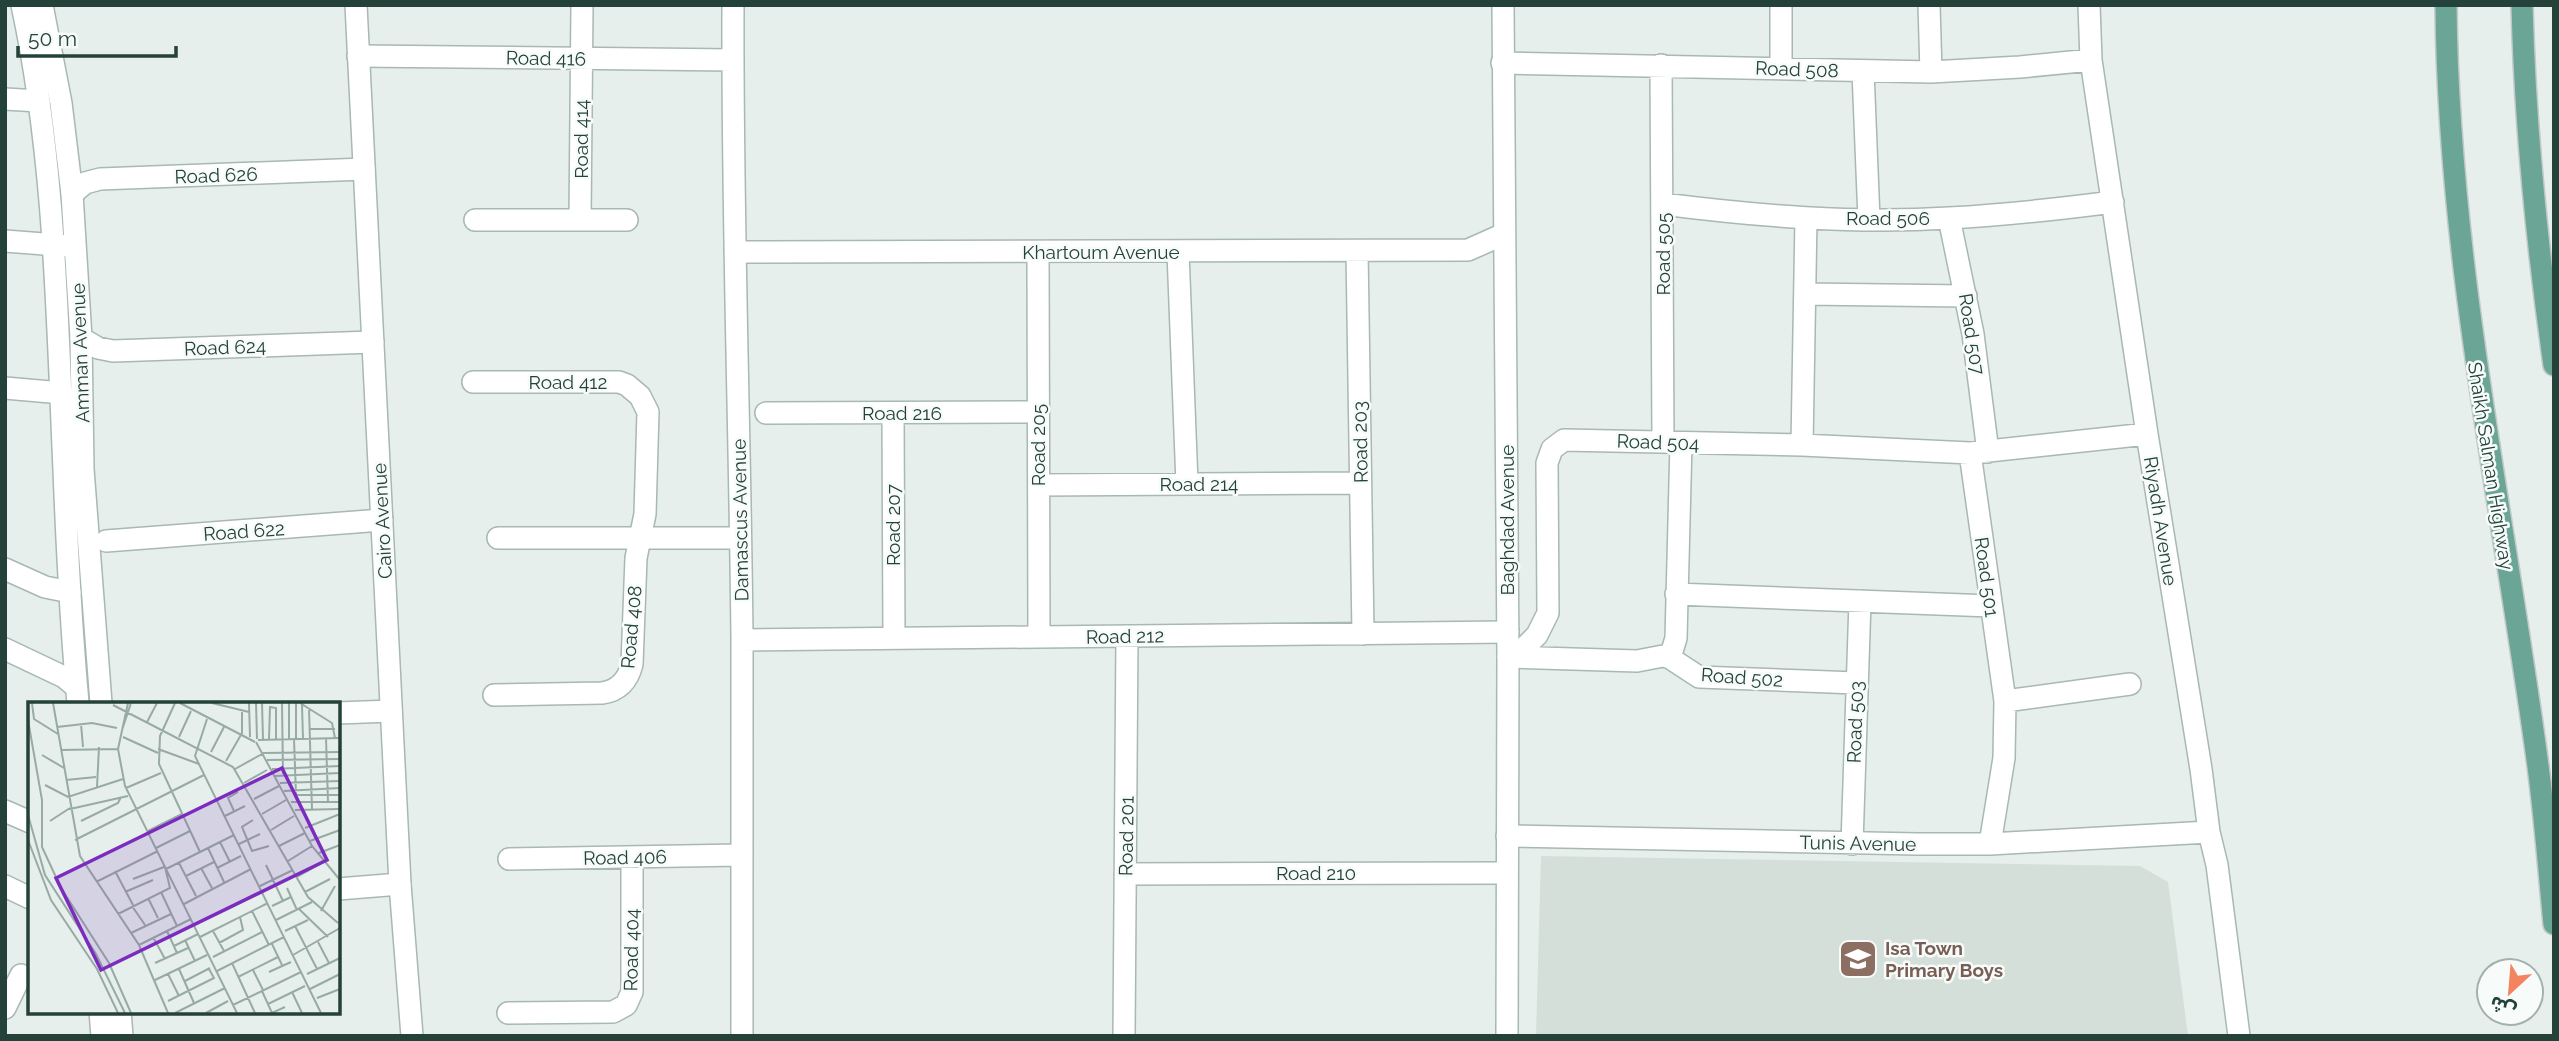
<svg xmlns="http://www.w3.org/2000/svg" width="2559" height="1041" font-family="Raleway,'Noto Sans Arabic',sans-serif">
  <rect width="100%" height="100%" fill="#e6efeb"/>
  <path fill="#d4dfda" d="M1541 856 2140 866 2168 882 2188 1036H1536Z"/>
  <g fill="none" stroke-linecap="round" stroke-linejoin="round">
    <defs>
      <path id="minor" d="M733 5C732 217 740 428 742 639 742 772 741 904 742 1036
        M1929 5 1931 72
        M2089 5 2091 60 2147 434 2201 769 2209 832 2217 865 2239 1036
        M358 56 733 60
        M1502 63 1931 72 2020 67 2091 60
        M1661 65 1663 442
        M1781 67V5
        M1863 71 1869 220
        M5 99 39 101
        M72 194 85 183 100 179 364 169
        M1663 204C1758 216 1854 224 1949 218 2004 215 2059 209 2113 202
        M1949 218 1973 334 1988 452
        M475 220H627
        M580 220 582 5
        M5 241 70 246
        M1357 251 1363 634
        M735 252 1468 250 1504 234
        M1038 252 1039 637
        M1178 252 1187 484
        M1805 294 1966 296
        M81 338 98 348 113 351 373 342
        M473 382H619L627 385 640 396 648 412 645 514 636 558 632 664C628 681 618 691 602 693L494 695
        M5 388 62 393
        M766 413 1038 412
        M893 413 894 638
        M1802 445 1806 218
        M1970 453 2005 701 2004 758 1990 844
        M1039 485 1360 483
        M498 538H740
        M106 541 382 520
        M5 569 45 587 70 592
        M1676 594 1991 606
        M742 640 1508 632
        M5 649 64 677 76 687
        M1508 657 1637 661 1663 656 1670 658 1699 677 1856 683
        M1515 657 1537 635 1548 613 1547 463 1552 449 1564 440 1802 445 1970 453 2147 434
        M1670 658 1676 638 1681 443
        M2005 701 2130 684
        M338 713 391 711
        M5 811 30 822
        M1507 836 1918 844H1990L2209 832
        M1852 844 1860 601
        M509 859 740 855
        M1125 874 1507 873
        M5 886 30 898
        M338 889 400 884
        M5 1008 21 975
        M508 1013 613 1012 626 1005 632 992V857
        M1124 1036 1127 636"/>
      <path id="tertiary" d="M22 5C55 158 57 315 64 470 67 548 71 626 78 703
        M42 5 61 103 72 194 81 338 83 469 101 703
        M356 5 400 884 412 1036
        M1503 5 1508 657 1507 1036
        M100 1011 102 1036
        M120 1011 122 1036"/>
      <path id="primary" d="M2446 5C2448 262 2504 513 2538 766 2545 819 2549 872 2554 924
        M2522 5C2525 126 2537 246 2554 365"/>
    </defs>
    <use href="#minor" stroke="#a8b8b2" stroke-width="24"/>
    <use href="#tertiary" stroke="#a8b8b2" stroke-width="24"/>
    <use href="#primary" stroke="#c2cac8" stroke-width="24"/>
    <use href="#minor" stroke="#fff" stroke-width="21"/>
    <use href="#tertiary" stroke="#fff" stroke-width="21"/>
    <use href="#primary" stroke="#6aa596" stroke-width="21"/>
  </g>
  <defs>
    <symbol id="school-square" viewBox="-11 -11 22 22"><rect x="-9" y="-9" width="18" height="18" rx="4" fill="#8d6e63" stroke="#f7fbf9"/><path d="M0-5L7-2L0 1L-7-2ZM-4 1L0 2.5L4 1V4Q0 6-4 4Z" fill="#fff"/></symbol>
  </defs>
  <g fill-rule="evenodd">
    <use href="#school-square" x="1836" y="937" width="44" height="44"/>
  </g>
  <g text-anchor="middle" stroke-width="5" stroke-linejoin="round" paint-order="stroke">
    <g font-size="19" fill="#24423a" stroke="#f7fbf9">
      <text transform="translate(546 58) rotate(1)" y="7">Road 416</text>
      <text transform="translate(1797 69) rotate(2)" y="7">Road 508</text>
      <text transform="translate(581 139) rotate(-90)" y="7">Road 414</text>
      <text transform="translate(216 175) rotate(-2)" y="7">Road 626</text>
      <text x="1888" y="225">Road 506</text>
      <text x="1101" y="259">Khartoum Avenue</text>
      <text transform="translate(1663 254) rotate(-90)" y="7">Road 505</text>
      <text transform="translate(1972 334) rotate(81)" y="7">Road 507</text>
      <text transform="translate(225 347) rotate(-2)" y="7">Road 624</text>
      <text transform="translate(80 353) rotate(-92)" y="7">Amman Avenue</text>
      <text x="568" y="389">Road 412</text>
      <text x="902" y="420">Road 216</text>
      <text transform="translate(1360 442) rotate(-91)" y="7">Road 203</text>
      <text transform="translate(1658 442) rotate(2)" y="7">Road 504</text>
      <text transform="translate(1038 445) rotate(-90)" y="7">Road 205</text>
      <text transform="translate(2491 466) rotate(81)" y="7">Shaikh Salman Highway</text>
      <text x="1199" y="491">Road 214</text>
      <text transform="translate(740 520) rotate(-91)" y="7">Damascus Avenue</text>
      <text transform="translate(1507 520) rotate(-90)" y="7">Baghdad Avenue</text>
      <text transform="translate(382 521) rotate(-93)" y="7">Cairo Avenue</text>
      <text transform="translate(2161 521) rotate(81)" y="7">Riyadh Avenue</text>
      <text transform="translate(893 525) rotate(-90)" y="7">Road 207</text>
      <text transform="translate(244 531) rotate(-4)" y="7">Road 622</text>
      <text transform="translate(1987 577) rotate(82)" y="7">Road 501</text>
      <text transform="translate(631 627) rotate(-85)" y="7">Road 408</text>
      <text transform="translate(1125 636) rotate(-1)" y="7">Road 212</text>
      <text transform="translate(1742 677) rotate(4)" y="7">Road 502</text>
      <text transform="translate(1855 722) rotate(-88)" y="7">Road 503</text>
      <text transform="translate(1126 836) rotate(-89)" y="7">Road 201</text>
      <text transform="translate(1858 843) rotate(1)" y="7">Tunis Avenue</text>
      <text transform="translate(625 857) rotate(-1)" y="7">Road 406</text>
      <text x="1316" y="880">Road 210</text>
      <text transform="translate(631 950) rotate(-89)" y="7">Road 404</text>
    </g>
    <g font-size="19" font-weight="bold" fill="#785e54" stroke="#f7fbf9" text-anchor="start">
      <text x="1885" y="955">Isa Town<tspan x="1885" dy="22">Primary Boys</tspan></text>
    </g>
  </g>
  <g transform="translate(28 702)">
    <rect width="312" height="312" fill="#e6efeb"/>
    <path fill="none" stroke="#98aaa4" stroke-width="2" d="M4 1 6 17 30 32M25 1 52 154 111 243 140 311M100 1 90 47 97 84 209 311M147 1 132 34 131 62 172 150M152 1 227 40M184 1 221 10M221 1 222 35M228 1 229 37M234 1 235 37M254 1 255 72M261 1V37M268 1V37M272 1 304 21 307 36M85 3 205 65 280 195 310 221M274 3 275 37M281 6 284 108M179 17 167 54 293 311M0 18 14 98V145L33 186 81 261 103 311M119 20 129 1M53 22 55 45M29 25 64 21 89 26M282 27H307M94 28 103 1M95 35 130 51M151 35 163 9M298 36 300 100M241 37 242 5 248 6V37M266 37 268 93H312M230 38 312 36M228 40 284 144 312 178M130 47 171 62M33 48 90 47M183 50 196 25M235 51 312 50M14 53 36 66M239 58 312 57M198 59 214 31V10M207 67 234 52M244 67 312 64M247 74 312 71M38 78 68 75M216 81 239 68M252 81 312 79M17 83 40 95 95 77M69 85 71 45M98 86 133 71M256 89 312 86M226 97 251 84M263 100H312M42 107 100 94M267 108 312 107M206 109 200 96 210 90M234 112 258 98M0 113 17 173 68 252 97 311M197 114 217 104M225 118 214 125 224 149 241 144M22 119 42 106M53 119 90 101 93 95M277 126 312 112M243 128 266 114M120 129 154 112M0 138 23 198 69 267 90 311M47 138 176 73M282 139 312 128M192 140 202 160M211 142 232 132M251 144 277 131M128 146 162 129M180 146 196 180M291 151 312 143M260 159 284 144M151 161 168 194M238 163 255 199M173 166 184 186M189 166 213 154M138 167 206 133M87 169 105 203M158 174 186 160M269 175 292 162M105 177 136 165M68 180 130 149M232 184 265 168M259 186 269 208M97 190 125 178M133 190 149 224M277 190 302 177M120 196 130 216M156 202 223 167M104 204 117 223M244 204 263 195M271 207 300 235M224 209 241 243M293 209 307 184M90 212 142 186 137 165M248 218 284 200M267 224 289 267M139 229 149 251M185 229 196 249M257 229 280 218M103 231 143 212M125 235 137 257M172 235 240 201M157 238 167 259M290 240 301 261M191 241 215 228 212 215M244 242 254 263M111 243 163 217M146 244 170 232M265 253 312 226M185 255 234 230M127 261 160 246M204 261 227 311M151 267 166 301M225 268 235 288M189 269 256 235M241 270 263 260M140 272 151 294M279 272 312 256M210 275 250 255M127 278 179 253M157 279 182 266M282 287 312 272M234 289 244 311 257 305M264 290 274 311M289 296 312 287M140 299 186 276 181 267M240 302 277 284M205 303 273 270M147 311 197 286M178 311 200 299"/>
    <path fill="#7b2cbf" fill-opacity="0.15" stroke="#7b2cbf" stroke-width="3.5" d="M254 66 299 158 73 268 28 176Z"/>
    <rect width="312" height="312" fill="none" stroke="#24423a" stroke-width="3.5"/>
  </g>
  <rect width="2559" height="1041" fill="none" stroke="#24423a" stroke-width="14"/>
  <g transform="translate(2510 992) rotate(206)"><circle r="33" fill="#f7fbf9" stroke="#a3b1ad" stroke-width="2"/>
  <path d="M0-5L12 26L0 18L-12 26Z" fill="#f4845f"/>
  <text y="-10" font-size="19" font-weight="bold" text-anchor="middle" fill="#24423a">ش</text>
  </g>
  <path d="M18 46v10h158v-10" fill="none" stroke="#24423a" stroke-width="3.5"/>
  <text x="28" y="46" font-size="21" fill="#24423a" stroke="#f7fbf9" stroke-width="5" paint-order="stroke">50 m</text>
</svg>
